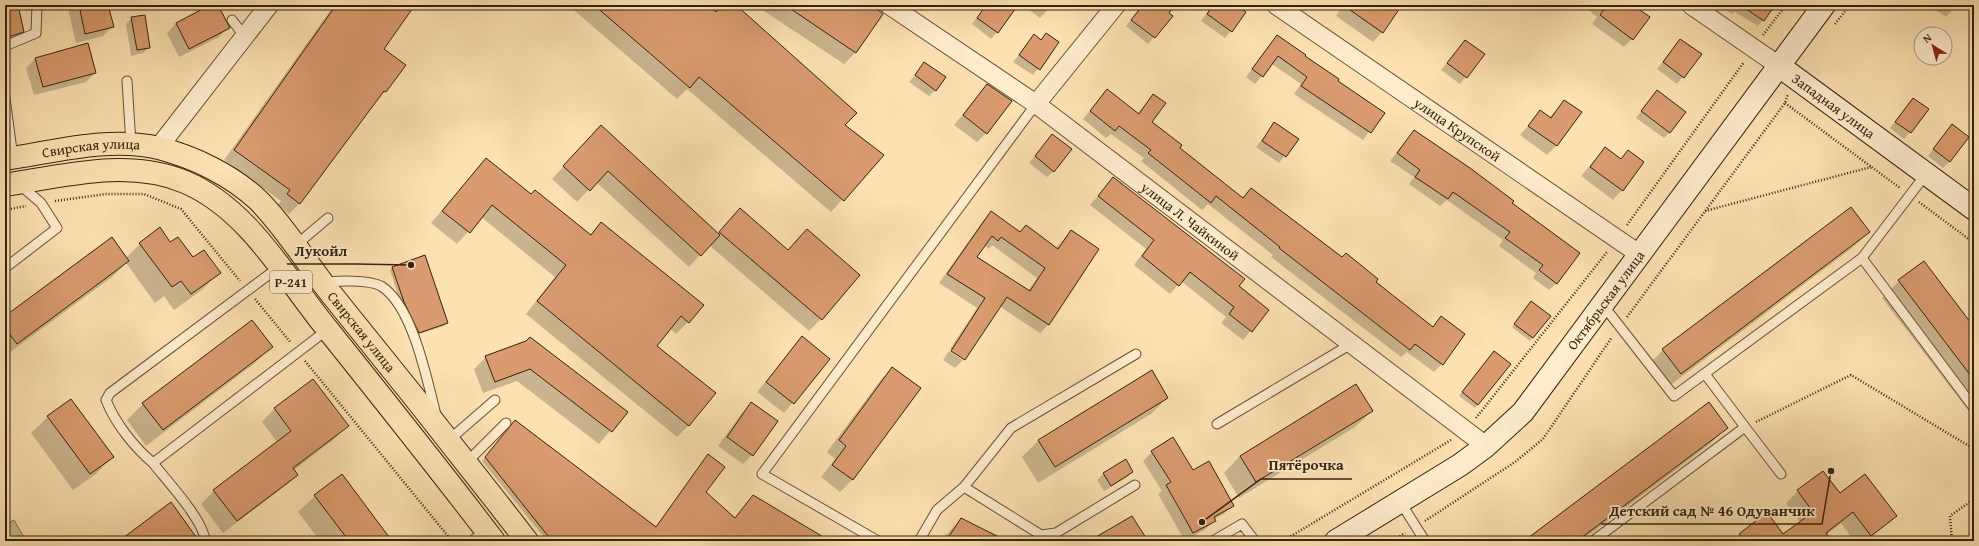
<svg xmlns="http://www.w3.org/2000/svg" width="1979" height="546" font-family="'Gentium Book Plus',serif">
  <rect width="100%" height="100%" fill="#fde1b1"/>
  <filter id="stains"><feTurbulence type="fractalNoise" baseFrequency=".005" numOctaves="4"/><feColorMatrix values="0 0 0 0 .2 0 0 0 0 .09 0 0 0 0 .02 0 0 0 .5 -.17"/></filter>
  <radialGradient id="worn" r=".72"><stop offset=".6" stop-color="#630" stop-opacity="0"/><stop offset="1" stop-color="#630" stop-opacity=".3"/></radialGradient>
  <path fill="#c5c187" stroke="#7c7249" d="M14 520 26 541H5V525Z"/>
  <path fill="#0003" fill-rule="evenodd" d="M5 5H17L23 31 11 43 5 46Z
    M67 5H107L112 27 103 36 76 43Z
    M212 5H217L228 28 219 37 179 57 167 33 176 23Z
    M229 5H243L237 11Z
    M334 5H413L382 49 385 91 375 102 300 203 289 214 278 205 281 201 224 160Z
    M568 5H706L715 12 722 5H734L844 125 882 155 831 212 687 89 677 99Z
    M755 5H869L856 52 844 64Z
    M986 5H1010L997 32 991 39 972 24Z
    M1025 5H1052L1040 18 1024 6Z
    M1142 5H1174L1168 13 1171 16 1148 44 1126 26Z
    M1213 5H1234L1245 13 1225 38 1201 21Z
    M1343 5H1398L1382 32 1373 42 1336 16Z
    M1582 5H1631L1632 39 1624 47 1592 24 1597 17Z
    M1726 5H1774L1758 26 1735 12 1732 14 1724 9Z
    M1929 5H1956L1946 17Z
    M132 18 149 47 143 53 131 56 126 24Z
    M1046 34 1058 43 1033 75 1013 62 1034 36 1040 40Z
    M1277 36 1337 81 1383 113 1363 140 1294 94 1301 84 1272 64 1255 84 1246 77Z
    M1680 40 1700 55 1677 84 1657 69Z
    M1465 41 1483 54 1460 84 1441 70Z
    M36 58 95 73 86 82 34 95 26 68Z
    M924 64 935 90 929 96 909 82Z
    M987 85 986 133 977 142 954 125Z
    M1107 90 1137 114 1153 95 1151 122 1178 149 1242 198 1251 189 1432 327 1441 318 1464 335 1442 364 1434 372 1407 352 1401 357 1271 257 1273 255 1208 204 1202 210 1141 161 1144 158 1111 134 1106 138 1083 119Z
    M1657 91 1670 132 1664 138 1636 118Z
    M1913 99 1927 110 1904 139 1890 128Z
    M1564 101 1580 112 1556 146 1547 155 1520 135 1540 112 1549 118Z
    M1275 123 1297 139 1279 163 1256 147Z
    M1952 125 1949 162 1943 168 1928 156Z
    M1414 131 1511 203 1557 283 1549 290 1533 278 1536 273 1499 246 1503 240 1447 200 1440 206 1409 184 1414 177 1390 161Z
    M1052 136 1054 171 1047 177 1029 163Z
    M589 138 718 233 740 210 821 319 809 331 709 245 689 267 596 182 577 202 552 179Z
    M1605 148 1620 160 1628 152 1643 162 1622 190 1613 200 1581 176Z
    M486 159 531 195 590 235 601 223 688 322 676 334 670 328 656 346 689 425 677 437 526 314 555 277 481 217 457 244 431 223Z
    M1113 179 1268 310 1243 340 1221 323 1226 317 1181 281 1170 294 1134 265 1146 249 1090 205Z
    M991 212 1019 233 1026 226 1056 248 1071 231 1049 324 1040 333 999 306 963 360V358L950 349 977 308 939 283 983 221ZM984 245 989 249 992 245 1037 278 1028 291 976 257Z
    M1869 232 1852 248 1664 390 1647 366 1663 350Z
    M170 243 193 259 219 272 203 289 174 310 164 296 155 303 126 263 112 277 5 356V317L126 258 140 244Z
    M1923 262 1974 328V418L1882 298 1899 281Z
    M392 267 446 323 444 326 416 335 401 305 390 270Z
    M1529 305 1549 316 1530 341 1512 327Z
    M802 338 829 359 784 413 757 392Z
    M525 343 626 412 599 444 517 381 483 393 474 369 486 357Z
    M271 347 255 363 146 446 127 420 143 404Z
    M949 351 963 360 955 368 943 360Z
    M1491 355 1509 364 1475 408 1459 396Z
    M892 368 919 388 852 480 840 492 821 477 835 459 827 452 880 381Z
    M312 380 347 426 334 439 294 470 297 475 284 487 223 533 201 504 214 491 278 443 262 422 274 409Z
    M1167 398 1151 414 1038 483 1022 457 1039 440Z
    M751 404 752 455 743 464 718 446 742 413Z
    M1372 411 1355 427 1239 498 1224 473 1240 456Z
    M48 417 112 457 96 474 73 490 31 433Z
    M512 424 655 528 705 492 735 519 824 541H547L482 461Z
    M1726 428 1710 444 1581 541H1526Z
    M1173 439 1193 471 1232 505 1224 514 1214 519 1206 529 1185 541 1158 494 1162 491 1143 461 1152 452Z
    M1132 472 1126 478 1104 491 1097 480 1104 473Z
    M1823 472 1839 494 1895 516 1866 541H1854L1841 523 1826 535 1831 541H1733L1740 534 1783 535 1800 522 1786 503 1798 491Z
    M315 496 391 541H320L298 512Z
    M961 519 1005 541H940Z"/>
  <path fill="#d99b6f" stroke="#34230b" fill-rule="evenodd" d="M5 5H18L24 32 5 38Z
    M79 5H108L114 27 85 34Z
    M210 5H218L230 28 189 49 176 23Z
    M336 5H415L384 49 406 65 386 92 384 91 300 204 287 194 290 190 234 150Z
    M594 5H708L716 12 721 5H736L857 113 845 125 884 155 844 201 699 77 690 88Z
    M785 5H872L883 14 856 53Z
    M986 5H1018L998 33 977 18Z
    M1143 5H1175L1169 13 1173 16 1155 38 1131 20Z
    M1213 5H1236L1246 12 1232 32 1207 14Z
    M1343 5H1402L1383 33Z
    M1607 5H1633L1650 17 1633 40 1600 15Z
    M1740 5H1775L1764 21Z
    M145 15 150 48 137 50 131 17Z
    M1046 33 1059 42 1040 70 1019 55 1034 34 1041 40Z
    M1277 35 1306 55 1305 56 1339 79 1338 81 1385 113 1371 133 1301 86 1307 77 1278 56 1263 77 1252 69Z
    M1680 39 1702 54 1684 78 1663 62Z
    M1465 40 1485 54 1467 78 1447 63Z
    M88 43 96 73 43 87 35 58Z
    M924 62 946 77 936 91 915 75Z
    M987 84 1012 101 987 134 963 115Z
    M1107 89 1139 114 1153 94 1166 103 1152 122 1182 145 1180 148 1243 198 1251 188 1342 257 1346 253 1378 279 1376 282 1433 327 1441 316 1465 334 1443 365 1415 344 1410 350 1279 248 1280 247 1216 196 1211 203 1148 153 1151 150 1119 126 1115 131 1090 111Z
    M1657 90 1686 112 1670 133 1641 111Z
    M1913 98 1929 109 1911 133 1895 122Z
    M1564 100 1582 112 1557 146 1528 126 1540 110 1551 118Z
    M1274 122 1299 139 1286 157 1262 141Z
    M1952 124 1969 137 1950 162 1933 149Z
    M601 125 720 235 701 256 608 171 590 191 563 166Z
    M1414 130 1470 168 1514 201 1512 203 1580 253 1557 284 1539 270 1543 265 1505 238 1510 232 1453 192 1448 199 1415 177 1420 170 1397 153Z
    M1052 134 1072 149 1054 172 1035 156Z
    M1605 147 1621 159 1628 150 1644 162 1623 191 1590 167Z
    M486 158 531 194 535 190 591 235 601 222 704 305 689 323 681 316 657 346 716 393 689 426 537 301 566 265 492 205 470 233 442 211Z
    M1113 177 1245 279 1239 286 1269 310 1252 332 1229 314 1234 307 1190 272 1179 286 1142 256 1154 240 1098 196Z
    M1851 207 1870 232 1681 374 1662 349Z
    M740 208 788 250 807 229 860 275 822 320 719 232Z
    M991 211 1020 232 1026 225 1058 249 1071 230 1099 249 1049 325 1007 297 965 360 951 351 985 298 947 274ZM992 236 998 241 1001 237 1045 268 1030 291 977 257Z
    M160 227 170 242 178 237 193 257 204 250 221 273 191 294 181 281 172 287 139 243Z
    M112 237 129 261 17 344 5 328V316Z
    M425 255 448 323 419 333 404 302 392 267Z
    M1924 261 1974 327V380L1898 280Z
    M1531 301 1551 316 1533 338 1514 324Z
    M252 320 273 347 163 430 142 403Z
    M802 336 830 359 794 404 766 382Z
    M530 337 628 412 612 432 530 369 495 382 485 356 526 341Z
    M1494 351 1511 364 1478 405 1462 392Z
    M892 367 921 388 853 480 832 465 846 446 839 440Z
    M1152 370 1168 398 1055 467 1038 440Z
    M313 379 349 426 293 468 298 475 237 521 213 490 291 431 274 408Z
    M1356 384 1373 411 1256 482 1240 456Z
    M71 399 114 457 90 474 47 416Z
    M751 402 778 421 753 456 727 437Z
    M1709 402 1728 428 1577 541H1524Z
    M515 420 656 527 708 454 725 467 706 492 735 518 753 495 830 541H552L485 457Z
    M1173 437 1193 470 1209 461 1234 506 1214 517 1216 521 1193 533 1166 485 1171 482 1151 451Z
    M1126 459 1133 472 1111 486 1103 473Z
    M1823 471 1840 493 1865 474 1897 516 1871 536 1853 512 1826 533 1832 541H1745L1739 534 1767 512 1783 534 1813 512 1797 490Z
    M342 474 392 541H349L314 495Z
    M171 502 199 541H119Z
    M1132 516 1148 541H1089Z
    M961 518 1007 541H946Z"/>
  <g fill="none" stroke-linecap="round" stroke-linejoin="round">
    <defs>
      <path id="service" d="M232 20 245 37
        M5 46 36 33 37 5
        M127 81 131 144
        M5 98 13 158
        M1926 174 1862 258 1974 408
        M296 245 328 218
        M279 267 110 393 106 400C115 423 134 447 153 463L327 330
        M5 268 57 228 41 203 19 184
        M324 283C336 280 370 280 381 286 413 306 427 380 436 415
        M1603 305 1674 396 1862 258
        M1217 424 1351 344
        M1745 427 1781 474
        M449 440 495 400
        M153 463C166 480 204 520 205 541
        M466 463 506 423
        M964 487 1041 535 1056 533 1135 485
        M1401 503 1425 541
        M472 541 486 531
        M878 541 762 474 1036 104
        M919 541 937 510 964 487 1011 428 1136 354
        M1213 541 1242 524 1255 541
        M1593 541 1745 427 1705 374"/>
      <g id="minor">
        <path id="s1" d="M889 5 1036 104 1486 446"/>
        <path id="s2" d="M1276 5 1639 254"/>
        <path d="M1691 5 1778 65"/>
        <path d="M1036 104 1116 5"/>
        <path d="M158 148 269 5"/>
      </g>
      <g id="secondary">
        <path id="s3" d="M1778 65 1974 209"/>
        <path id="s4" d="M1336 541 1460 465 1486 446 1523 412 1824 5"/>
      </g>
      <g id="trunk">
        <path id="s5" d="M5 159C54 152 109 136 159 148 194 157 231 175 258 200 286 228 307 264 332 295 398 376 463 458 527 541"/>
        <path d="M5 185C63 176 128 158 185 182 249 209 286 279 328 330 384 400 440 470 494 541"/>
      </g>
    </defs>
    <use href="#service" stroke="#665234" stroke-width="11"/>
    <use href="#minor" stroke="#665234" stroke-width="20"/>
    <use href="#secondary" stroke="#34230b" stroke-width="24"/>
    <use href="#trunk" stroke="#34230b" stroke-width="24"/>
    <path stroke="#34230b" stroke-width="2.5" stroke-dasharray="1 2" stroke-linecap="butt" d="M1835 24 1850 5
      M1763 35 1786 5
      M1785 103 1900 188
      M55 201 106 194H144L181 209 240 281
      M1919 202 1974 243
      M5 210 26 206
      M1705 211 1871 167
      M1627 225 1744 62
      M255 299 291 343
      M1627 317 1785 103 1788 94
      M305 361 452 541
      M1476 418 1607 252
      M1756 422 1851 375 1974 449
      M1425 521 1515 462 1543 439 1612 337
      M1283 541 1451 440
      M1392 541 1405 533
      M1952 541 1950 516 1974 499"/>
    <use href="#service" stroke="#feeccc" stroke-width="9"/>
    <use href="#minor" stroke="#feeccc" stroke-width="18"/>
    <use href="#secondary" stroke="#feeccc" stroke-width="22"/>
    <use href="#trunk" stroke="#fde1b1" stroke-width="22"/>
  </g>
  <g text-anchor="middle" stroke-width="3.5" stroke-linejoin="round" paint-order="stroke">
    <rect fill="#feeccc" stroke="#715f45" stroke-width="1" x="270" y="271" width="42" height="22" rx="3"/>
    <g font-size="13" font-weight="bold" fill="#34230b">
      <text x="291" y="287">Р-241</text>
    </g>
    <g font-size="14" fill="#34230b" stroke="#feeccc">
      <text dy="5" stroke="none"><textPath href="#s3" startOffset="69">Западная улица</textPath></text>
      <text dy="5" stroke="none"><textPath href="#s2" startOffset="220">улица Крупской</textPath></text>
      <text dy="5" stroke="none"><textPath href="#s5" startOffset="87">Свирская улица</textPath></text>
      <text dy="5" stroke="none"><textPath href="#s1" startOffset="371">улица Л. Чайкиной</textPath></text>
      <text dy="5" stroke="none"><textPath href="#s4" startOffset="367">Октябрьская улица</textPath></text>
      <text dy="5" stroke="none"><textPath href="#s5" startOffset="436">Свирская улица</textPath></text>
    </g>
  </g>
  <path fill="none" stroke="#34230b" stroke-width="1.5" d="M411 265L356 264H287M1202 522L1261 479H1352M1831 471L1822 524H1601"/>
  <g fill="#34230b" stroke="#feeccc" stroke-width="1.5">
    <circle cx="411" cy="265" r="4"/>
    <circle cx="1202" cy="522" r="4"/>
    <circle cx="1831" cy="471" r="4"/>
  </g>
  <g font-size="15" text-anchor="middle" font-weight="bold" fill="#34230b" stroke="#feeccc" stroke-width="3.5" stroke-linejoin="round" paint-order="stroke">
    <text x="321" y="256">Лукойл</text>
    <text x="1306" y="470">Пятёрочка</text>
    <text x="1712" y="516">Детский сад № 46 Одуванчик</text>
  </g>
  <rect width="1979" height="546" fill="none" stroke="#fde1b1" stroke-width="20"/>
  <rect x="6" y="6" width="1967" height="534" fill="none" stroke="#34230b" stroke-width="2"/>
  <rect x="10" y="10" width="1959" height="526" fill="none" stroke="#34230b"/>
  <g transform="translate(1933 46) rotate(323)"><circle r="19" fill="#feeccc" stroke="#ad9c7f"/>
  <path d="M0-3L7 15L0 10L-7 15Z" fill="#8f2418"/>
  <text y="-6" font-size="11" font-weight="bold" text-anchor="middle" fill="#34230b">N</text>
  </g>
  <rect width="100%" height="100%" filter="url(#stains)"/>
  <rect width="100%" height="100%" fill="url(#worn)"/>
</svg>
